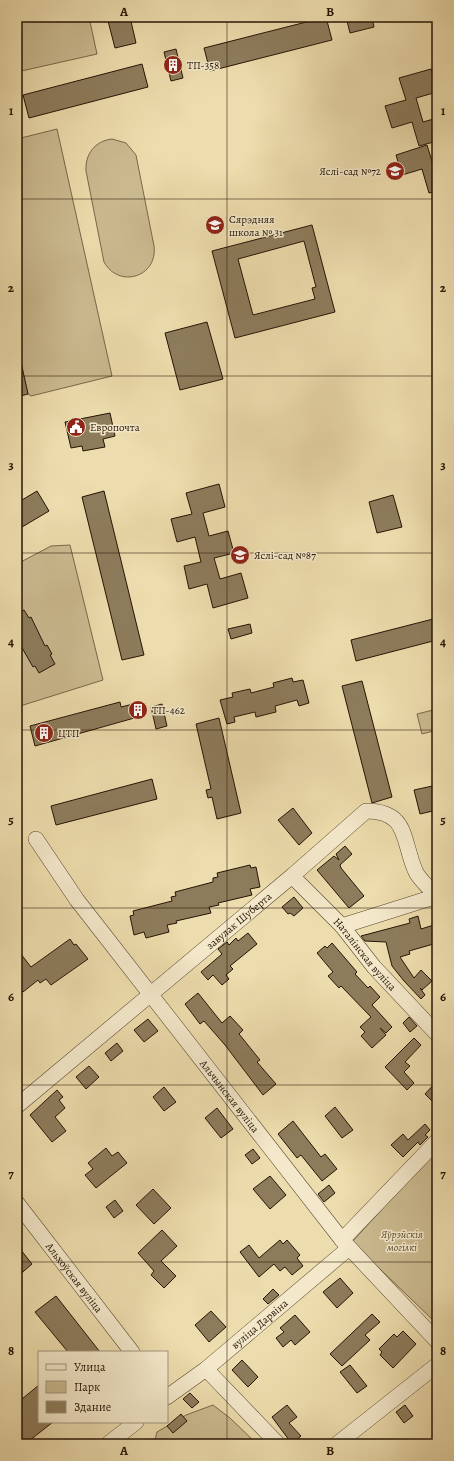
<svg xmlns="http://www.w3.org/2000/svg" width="454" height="1461" font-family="Alegreya,serif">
  <rect width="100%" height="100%" fill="#eddcad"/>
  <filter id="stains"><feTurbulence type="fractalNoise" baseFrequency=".005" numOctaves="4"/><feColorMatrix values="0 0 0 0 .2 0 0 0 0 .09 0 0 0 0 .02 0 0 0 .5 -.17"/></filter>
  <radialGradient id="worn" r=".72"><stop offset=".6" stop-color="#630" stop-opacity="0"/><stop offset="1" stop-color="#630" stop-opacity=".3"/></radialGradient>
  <path fill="#cbba90" stroke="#78674a" d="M17 17H89L97 54 17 72Z
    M57 129 112 376 31 396 28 394 17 347V139Z
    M112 139 126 143 136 155 154 246C158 277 119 289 104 262L86 171C85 154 95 141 112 139Z
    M70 545 103 680 17 707V564L51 546Z
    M437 709V730L422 734 417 714Z
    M437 1149V1324L352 1242Z
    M213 1405 230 1418 257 1444H154L157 1432 186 1415Z"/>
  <path fill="#8d7c5c" stroke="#241404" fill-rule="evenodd" d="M107 17H130L136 43 115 48Z
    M326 17 332 40 210 71 204 48Z
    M346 17H372L374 27 350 33Z
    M176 49 183 78 171 81 164 52Z
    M142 64 148 87 29 118 23 95Z
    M431 69 437 92 416 98 423 122 437 118V141L419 146 412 122 392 128 385 106 406 100 399 78Z
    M427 145 434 168 437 167V191L429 193 422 169 402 175 396 155Z
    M312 225 335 312 235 338 212 251ZM304 241 316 287 312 288 315 299 253 315 238 259Z
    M207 322 223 379 180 390 165 333Z
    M17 362H21L28 394 17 397Z
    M110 413 115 436 103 439 105 447 83 451 82 446 71 448 65 422Z
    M219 484 225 507 203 513 209 536 228 531 234 553 214 558 220 579 241 573 248 598 213 608 207 584 189 589 184 566 201 562 195 537 177 542 171 519 192 514 186 493Z
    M37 491 49 511 17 530V503Z
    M104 491 144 655 122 660 82 497Z
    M393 495 402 527 377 533 369 502Z
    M24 610 29 618 31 617 45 646 47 645 52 654 50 655 55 664 39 673 35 666 33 667 17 639V614Z
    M437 618V640L356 661 351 640Z
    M250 624 252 633 231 639 228 629Z
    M292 678 293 682 303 680 309 703 299 706 297 700 275 706 276 712 256 717 255 712 234 717 235 722 227 724 220 700 233 697 232 693 250 689 251 693 274 687 273 683Z
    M362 681 392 797 372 803 342 686Z
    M120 702 121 707 141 702 145 715 35 746 30 726Z
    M162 704 167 726 156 729 151 707Z
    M219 718 241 813 217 819 212 797 208 798 206 790 211 789 196 724Z
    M152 779 157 799 56 825 51 806Z
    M437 785V810L420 814 414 790Z
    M293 808 312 833 299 845 278 820Z
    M345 846 352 854 340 865 341 868 364 896 349 908 317 870 334 856 339 860 336 854Z
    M250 865 251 868 256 867 260 887 250 889 252 895 218 903 219 905 209 907 211 913 176 921 177 923 167 925 169 932 146 938 144 932 134 935 130 916 134 915 133 911 172 901 171 897 176 896 175 892 213 882V878L218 877 217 873Z
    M294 897 303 908 294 916 290 913 288 914 282 907Z
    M418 916 421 929 437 924V943L409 951 410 954 400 957 414 978 421 970 432 981 422 990 420 988 425 995 421 999 404 981 392 966 386 942 365 941 361 936 410 923 409 919Z
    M248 933 257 944 230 966 233 969 226 975 229 979 222 985 213 975 208 980 201 972 222 954 218 949 227 942 229 945 236 938 238 941Z
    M70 939 74 945 76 944 88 959 51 985 46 979 40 983 38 980 23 992 17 984V949L31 967Z
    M332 943 357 972 355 974 368 988 370 986 380 997 372 1005 392 1027 386 1033 380 1028 386 1035 372 1048 361 1036 365 1032 360 1027 371 1017 341 986 339 988 328 976 333 972 317 953 325 946 327 948Z
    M198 993 222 1023 230 1016 243 1030 239 1034 260 1060 257 1062 276 1084 263 1095 225 1045 204 1021 200 1024 185 1004Z
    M409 1017 417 1026 410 1032 403 1023Z
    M148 1019 158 1031 144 1042 134 1030Z
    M414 1038 421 1045 405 1062 410 1066 404 1072 414 1083 407 1090 385 1067Z
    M117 1043 123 1051 111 1061 105 1053Z
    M89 1066 99 1077 86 1089 76 1077Z
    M437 1081V1096L432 1101 425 1094Z
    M164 1087 176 1102 164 1111 153 1097Z
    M57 1090 63 1097 59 1100 65 1108 55 1117 66 1131 52 1142 30 1115Z
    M335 1107 353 1130 342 1138 325 1116Z
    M217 1108 233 1129 221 1138 205 1118Z
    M293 1121 321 1157 325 1154 337 1169 322 1181 301 1155 297 1158 278 1134Z
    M425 1124 430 1130 425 1135 428 1137 420 1145 418 1142 403 1157 391 1145 403 1134 408 1140Z
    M106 1148 112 1156 118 1152 127 1163 96 1188 85 1175 93 1169 88 1163Z
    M253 1149 260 1158 252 1164 245 1155Z
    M270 1176 286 1195 270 1209 253 1189Z
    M329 1185 335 1193 324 1202 318 1194Z
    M153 1189 171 1208 154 1224 136 1205Z
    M115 1200 123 1211 114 1218 106 1207Z
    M162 1230 177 1246 161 1261 176 1276 164 1288 151 1275 154 1271 138 1253Z
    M280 1240 283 1244 287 1240 300 1255 297 1258 303 1266 292 1275 285 1267 280 1271 274 1264 259 1277 240 1252 249 1245 259 1258Z
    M17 1245 32 1264 17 1277Z
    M340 1278 353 1293 337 1308 323 1292Z
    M273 1289 279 1295 268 1304 263 1299Z
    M56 1296 100 1352H68L35 1312Z
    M211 1311 226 1327 209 1342 195 1325Z
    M372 1314 380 1322 365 1335 370 1340 342 1366 330 1354Z
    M295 1315 310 1332 295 1345 291 1340 283 1347 276 1338 284 1332 280 1328Z
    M403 1331 416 1344 393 1368 380 1355 382 1352 379 1349 394 1334 397 1337Z
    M242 1360 258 1377 248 1387 232 1370Z
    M350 1365 367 1386 357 1393 340 1372Z
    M39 1385V1422H53L25 1444H17V1403Z
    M190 1393 199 1402 192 1408 183 1399Z
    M287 1405 297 1417 289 1423 301 1436 292 1444 272 1417Z
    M405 1405 413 1416 404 1423 396 1412Z
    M181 1414 187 1421 173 1433 167 1426Z"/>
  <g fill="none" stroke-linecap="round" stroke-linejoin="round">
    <defs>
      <g id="minor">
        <path id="s1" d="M36 839 77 900 342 1240 437 1341"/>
        <path id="s2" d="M292 876 342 926 374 967 437 1034"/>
        <path d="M342 926 437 896"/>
        <path id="s3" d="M17 1106 292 876 366 811C408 811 402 839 415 870 418 879 430 888 437 896"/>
        <path id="s4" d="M17 1203 132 1352"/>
        <path d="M342 1240 437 1141"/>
        <path d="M206 1369 278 1444"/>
        <path id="s5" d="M167 1397 206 1369 349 1248"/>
        <path d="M108 1444 136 1422"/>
        <path d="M337 1444 437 1365"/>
      </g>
    </defs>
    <use href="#minor" stroke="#56462e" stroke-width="16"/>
    <use href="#minor" stroke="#f3e8ca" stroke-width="15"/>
  </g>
  <path fill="none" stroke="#241404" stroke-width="1" stroke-opacity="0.55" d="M227 17V1444M17 199H437M17 376H437M17 553H437M17 730H437M17 908H437M17 1085H437M17 1262H437"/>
  <defs>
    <symbol id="building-disc" viewBox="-11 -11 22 22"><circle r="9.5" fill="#8f2418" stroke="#f3e8ca"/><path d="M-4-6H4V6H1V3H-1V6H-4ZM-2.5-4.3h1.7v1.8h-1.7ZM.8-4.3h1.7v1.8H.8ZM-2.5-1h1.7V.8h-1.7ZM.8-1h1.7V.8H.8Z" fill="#fff"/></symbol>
    <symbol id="school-disc" viewBox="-11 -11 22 22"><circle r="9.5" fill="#8f2418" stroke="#f3e8ca"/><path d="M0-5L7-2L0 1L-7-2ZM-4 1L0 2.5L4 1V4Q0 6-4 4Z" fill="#fff"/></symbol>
    <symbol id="civic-disc" viewBox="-11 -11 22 22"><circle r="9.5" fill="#8f2418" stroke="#f3e8ca"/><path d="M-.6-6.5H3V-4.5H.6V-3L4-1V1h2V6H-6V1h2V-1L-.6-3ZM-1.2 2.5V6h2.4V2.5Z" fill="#fff"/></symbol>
  </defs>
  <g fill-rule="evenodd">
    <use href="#building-disc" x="162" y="54" width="22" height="22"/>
    <use href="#school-disc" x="384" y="160" width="22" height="22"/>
    <use href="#school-disc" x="204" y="214" width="22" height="22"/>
    <use href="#civic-disc" x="65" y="416" width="22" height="22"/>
    <use href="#school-disc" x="229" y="544" width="22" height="22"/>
    <use href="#building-disc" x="127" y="699" width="22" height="22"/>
    <use href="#building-disc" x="33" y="722" width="22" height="22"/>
  </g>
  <g text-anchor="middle" stroke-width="3" stroke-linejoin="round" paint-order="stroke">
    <g font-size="11" fill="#241404" stroke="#f3e8ca" text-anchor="start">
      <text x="187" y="69">ТП-358</text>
      <text x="381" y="175" text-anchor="end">Яслі-сад №72</text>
      <text x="229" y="223">Сярэдняя<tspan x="229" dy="13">школа № 31</tspan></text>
      <text x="90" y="431">Европочта</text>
      <text x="254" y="559">Яслі-сад №87</text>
      <text x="152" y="714">ТП-462</text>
      <text x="58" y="737">ЦТП</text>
    </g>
    <g font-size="11" fill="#241404" stroke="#f3e8ca">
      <text dy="4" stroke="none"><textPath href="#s3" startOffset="289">завулак Шуберта</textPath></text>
      <text dy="4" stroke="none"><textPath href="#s2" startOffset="107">Наталінская вуліца</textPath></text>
      <text dy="4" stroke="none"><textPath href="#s1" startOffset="322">Альчынская вуліца</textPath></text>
      <text dy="4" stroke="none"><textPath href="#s4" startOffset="94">Альхоўская вуліца</textPath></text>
      <text dy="4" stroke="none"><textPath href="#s5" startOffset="118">вуліца Дарвіна</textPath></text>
    </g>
    <g font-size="11" font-style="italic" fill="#5e4e35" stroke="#f3e8ca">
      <text x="402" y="1238">Яўрэйскія<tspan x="402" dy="13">могілкі</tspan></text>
    </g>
  </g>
  <rect width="454" height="1461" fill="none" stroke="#eddcad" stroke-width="44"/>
  <rect x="38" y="1351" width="130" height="72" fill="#f3e8ca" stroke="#a0937b"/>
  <rect x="46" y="1364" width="20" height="6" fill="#f3e8ca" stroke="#a0937b"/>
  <text x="74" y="1371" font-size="12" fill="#241404">Улица</text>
  <rect x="46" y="1381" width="20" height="12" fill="#cbba90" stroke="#a0937b"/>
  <text x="74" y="1391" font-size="12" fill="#241404">Парк</text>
  <rect x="46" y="1401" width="20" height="12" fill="#8d7c5c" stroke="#a0937b"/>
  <text x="74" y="1411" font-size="12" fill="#241404">Здание</text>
  <rect x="22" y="22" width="410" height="1417" fill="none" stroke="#241404" stroke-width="1.5"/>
  <g font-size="13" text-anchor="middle" font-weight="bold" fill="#241404">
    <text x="124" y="16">A</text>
    <text x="330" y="16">B</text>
    <text x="11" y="115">1</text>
    <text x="443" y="115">1</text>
    <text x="11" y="292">2</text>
    <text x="443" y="292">2</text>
    <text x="11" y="469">3</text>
    <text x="443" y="469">3</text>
    <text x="11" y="646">4</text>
    <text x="443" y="646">4</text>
    <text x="11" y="824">5</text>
    <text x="443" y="824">5</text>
    <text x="11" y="1001">6</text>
    <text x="443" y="1001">6</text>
    <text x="11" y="1178">7</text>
    <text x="443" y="1178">7</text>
    <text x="11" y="1355">8</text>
    <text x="443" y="1355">8</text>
    <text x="124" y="1455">A</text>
    <text x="330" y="1455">B</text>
  </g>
  <rect width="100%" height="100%" filter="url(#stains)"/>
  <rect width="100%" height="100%" fill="url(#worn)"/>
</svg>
